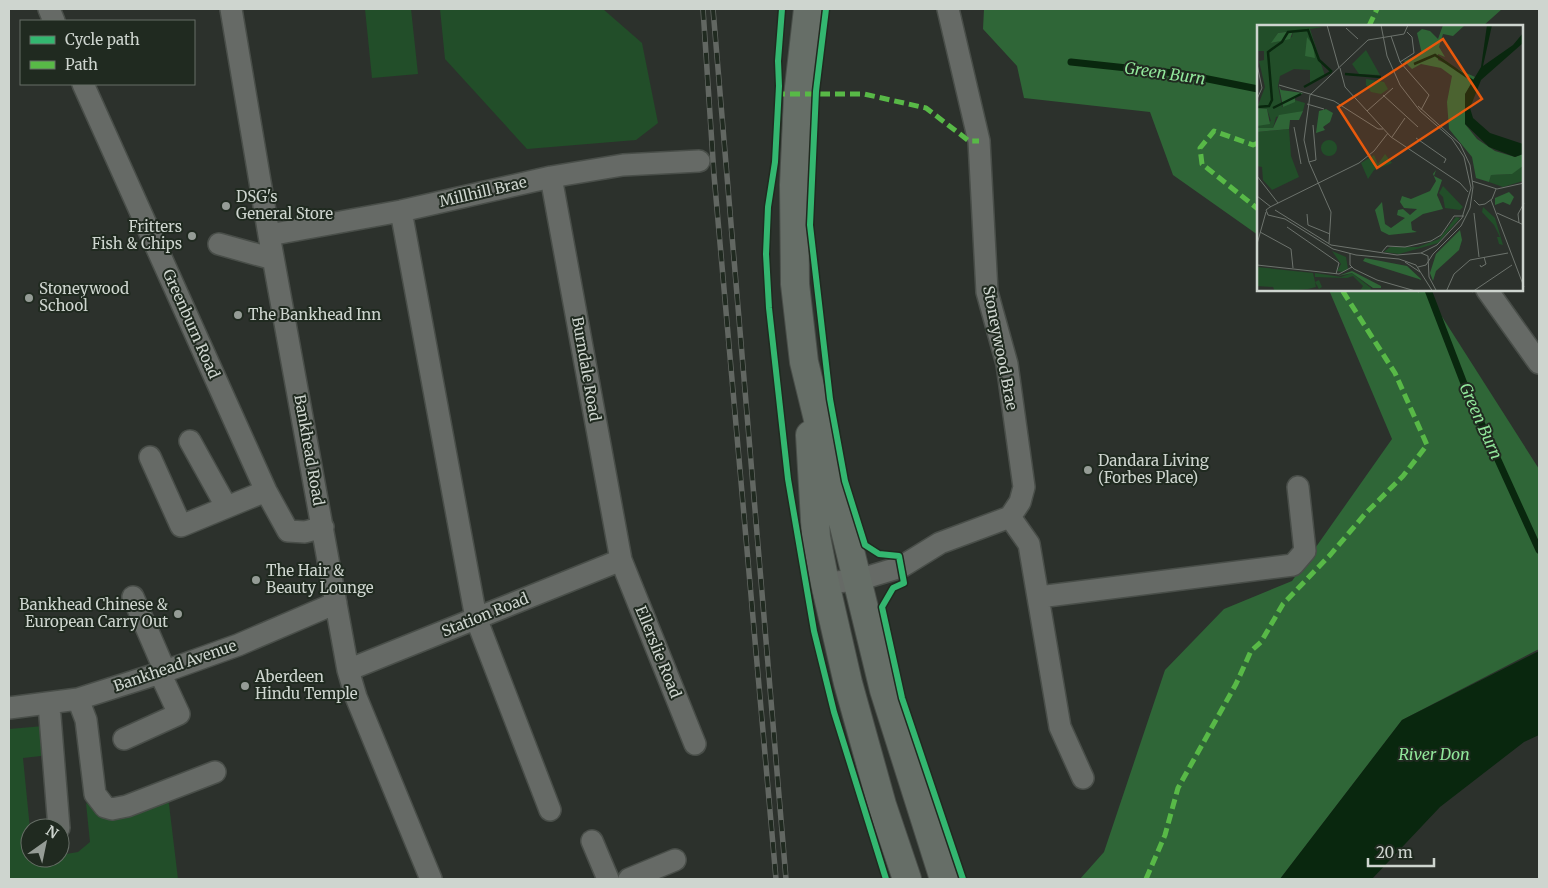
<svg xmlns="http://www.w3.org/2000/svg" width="1548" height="888" font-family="Merriweather,serif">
  <rect width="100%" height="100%" fill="#2c312c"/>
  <path fill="#224e29" d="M365 9H411L418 74 372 78Z
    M440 9H603L642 43 658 123 636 140 527 149 445 59Z
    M44 726 49 745 41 756 23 758 30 829V858H60V855L78 852 90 842 86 803 102 812 168 796 178 879H9V729Z"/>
  <path fill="#2f6637" d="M984 9H1502L1483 26H1258V235L1173 175 1150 112 1024 98 1017 66 983 29Z
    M1329 290H1425L1539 469V649L1402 720 1280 879H1080L1104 852 1165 670 1224 609 1292 581 1392 439Z"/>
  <path fill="#09270e" d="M1539 651V735L1524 742 1440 807 1372 879H1280L1402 720Z"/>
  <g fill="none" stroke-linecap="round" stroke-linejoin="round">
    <path stroke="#09270e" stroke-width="7" d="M1071 62 1183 74 1258 89
      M1428 290 1468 394 1539 550"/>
    <defs>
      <path id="minor" d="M49 9 54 21
        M231 9 269 235 348 670 356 697 431 879
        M83 84 266 491 288 531 305 532 323 527
        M551 177 621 560 695 744
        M401 211 476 618 550 810
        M269 235 401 211 551 177 623 165 699 161
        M219 244 273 259
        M1487 290 1539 363
        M190 441 226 506
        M150 457 181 526 266 491
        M1010 517 1029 544 1060 727 1083 778
        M825 583 858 580 901 567 940 543 1010 517 1020 502 1024 487 1007 364 987 292 979 141 948 9
        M133 597 165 671
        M1039 597 1293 565 1305 551 1298 487
        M348 670 621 560
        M78 699 86 720 95 794 105 807 112 809 127 806 215 772
        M49 704 59 828
        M9 708 78 699 160 673 238 645 336 603
        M124 739 179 714 160 673
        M592 841 608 879
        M629 879 675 860"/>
      <path id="major" d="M808 9 798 96 794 185 795 284 804 362 884 690 944 879
        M810 435 816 537 825 583 848 683 882 805 907 879"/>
    </defs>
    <use href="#minor" stroke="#494e49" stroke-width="24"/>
    <use href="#major" stroke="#494e49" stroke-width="30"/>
    <use href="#minor" stroke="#666a66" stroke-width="21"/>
    <use href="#major" stroke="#666e67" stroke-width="28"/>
    <defs>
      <path id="rail" d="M703 9 714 175 776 879
        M713 9 786 879"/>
    </defs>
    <use href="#rail" stroke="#626762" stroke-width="5.5"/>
    <use href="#rail" stroke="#202a20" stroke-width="4" stroke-dasharray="11" stroke-linecap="butt"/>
    <path stroke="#58b947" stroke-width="5" stroke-dasharray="10 5" stroke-linecap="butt" d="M1369 26 1377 9
      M775 94H864L926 108 969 141H979
      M1258 143 1253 145 1214 131 1200 148 1202 164 1258 209
      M1146 879 1165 835 1178 788 1236 684 1251 651 1261 642 1283 604 1331 554 1365 514 1403 476 1427 445 1395 373 1342 290"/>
    <defs>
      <path id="cycleway" d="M782 9 778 61 779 86 775 162 768 207 766 254 769 308 788 479 814 631 834 712 886 879
        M826 9 816 91 810 225 830 399 845 481 865 545 879 554 899 556 904 583 893 588 882 607 902 698 963 879"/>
    </defs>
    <use href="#cycleway" stroke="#202a20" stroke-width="9"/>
    <use href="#cycleway" stroke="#33b770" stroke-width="6"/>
  </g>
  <g fill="#959c96" stroke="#202a20" stroke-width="2">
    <circle cx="226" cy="206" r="5"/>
    <circle cx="192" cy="236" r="5"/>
    <circle cx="29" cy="298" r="5"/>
    <circle cx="238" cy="315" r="5"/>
    <circle cx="1088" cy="470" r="5"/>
    <circle cx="256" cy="580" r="5"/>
    <circle cx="178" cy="614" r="5"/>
    <circle cx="245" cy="686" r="5"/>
  </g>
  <g text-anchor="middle" stroke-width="4" stroke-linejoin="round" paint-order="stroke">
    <g font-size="15" fill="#ced5cf" stroke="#202a20">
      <text transform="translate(483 192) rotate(-13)" y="5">Millhill Brae</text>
      <text transform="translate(191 324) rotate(66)" y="5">Greenburn Road</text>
      <text transform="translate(1000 348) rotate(79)" y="5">Stoneywood Brae</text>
      <text transform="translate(586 369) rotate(80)" y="5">Burndale Road</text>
      <text transform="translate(309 450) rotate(80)" y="5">Bankhead Road</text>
      <text transform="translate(485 615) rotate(-22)" y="5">Station Road</text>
      <text transform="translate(658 652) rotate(68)" y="5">Ellerslie Road</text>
      <text transform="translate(175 666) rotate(-19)" y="5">Bankhead Avenue</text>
    </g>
    <g font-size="15" fill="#ced5cf" stroke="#202a20" text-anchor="start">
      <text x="236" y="202">DSG's<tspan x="236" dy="17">General Store</tspan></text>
      <text x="182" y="232" text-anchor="end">Fritters<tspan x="182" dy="17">Fish &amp; Chips</tspan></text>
      <text x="39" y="294">Stoneywood<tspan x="39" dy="17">School</tspan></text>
      <text x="248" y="320">The Bankhead Inn</text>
      <text x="1098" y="466">Dandara Living<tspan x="1098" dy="17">(Forbes Place)</tspan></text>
      <text x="266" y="576">The Hair &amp;<tspan x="266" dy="17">Beauty Lounge</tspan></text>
      <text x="168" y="610" text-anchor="end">Bankhead Chinese &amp;<tspan x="168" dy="17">European Carry Out</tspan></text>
      <text x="255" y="682">Aberdeen<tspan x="255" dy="17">Hindu Temple</tspan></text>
    </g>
    <g font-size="16" font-style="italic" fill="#91e79b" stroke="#202a20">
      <text transform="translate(1165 73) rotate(8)" y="6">Green Burn</text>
      <text transform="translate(1481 421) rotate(66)" y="6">Green Burn</text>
      <text x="1434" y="760">River Don</text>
    </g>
  </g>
  <g transform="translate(1257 25)">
    <rect width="266" height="266" fill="#2c312c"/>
    <path d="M0 0 66 2 53 4 68 51 53 58V45L37 44 23 51 21 61 25 82 38 75 48 78 46 86 19 92 16 103 0 104V101L14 96 10 84 0 83 8 62 2 36 7 35V26H0ZM36 6 35 12 15 18 21 8ZM109 25 123 50 102 49 95 39ZM109 54 127 57 131 64 124 69 114 67 109 60ZM32 104 34 131 42 152 15 165 6 155 5 142 0 141V107ZM64 123a8 8 0 1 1 16 0a8 8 0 1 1-16 0ZM128 129 135 138 117 145 111 154 104 138 117 130 121 139ZM266 141V156L246 162 232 157 234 150 254 149ZM186 161 206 182 203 185 188 183 186 172 182 168ZM226 182 238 193 246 220 242 219 240 212H243L237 200 225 187ZM199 192 203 193 181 218 142 229 127 227 133 222H161L182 214ZM75 226 89 232 91 244 86 247 80 246 84 239ZM0 242 56 248 58 257 62 255 65 262 62 264 58 257 59 262 51 264 18 267 16 262 0 261ZM58 248 84 252 95 248 114 263 113 266H103L106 261 96 251 90 253 58 252Z" fill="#224e29" fill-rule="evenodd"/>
    <path d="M186 0H208L196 11 186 9 182 22 188 32 181 29V35L218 52 208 70V99L220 114 238 126 258 132 266 129V141L255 149 234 150 232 157 219 153 215 132 192 104 190 77 195 51 184 43 164 39 155 44 147 36 165 29 160 8 165 4 173 6 181 14ZM36 6 33 14 14 18 21 8ZM50 12 56 20 58 33 48 31ZM22 61 24 65 46 68 38 73V77L26 82ZM0 83 10 84 13 99 0 101ZM69 84 76 88 73 97 66 102 68 105 59 108 62 86ZM46 86 42 95H33L32 104 0 107V103H16L22 90ZM179 145 177 151 185 155 180 170 186 184 166 189 154 197 155 205 160 207 132 210 124 206 118 185 125 177 128 199 134 203 148 193 140 190 141 185 146 184 153 190 160 184 147 183 143 177 145 171 154 174 173 166 179 156 176 149ZM252 167 257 172 253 180 246 177 238 180V173ZM203 205 205 215 202 225 179 246 176 256 173 248 179 229ZM108 233 150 241 165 255 114 239 106 236ZM95 246 124 261V263H116L95 248 81 251Z" fill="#2f6637"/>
    <path d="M230 0H235L226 41 256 20 266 8V18L224 55 213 83 216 93 233 108 266 119V129L258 132 232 122 208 99V69L224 42Z" fill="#09270e"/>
    <path fill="none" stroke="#09270e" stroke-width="2.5" d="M157 39 178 30 216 56M88 49 124 52M47 62 74 47M0 82 12 81 15 75 11 27 25 17 31 7 51 5 62 35 75 47M16 83 44 69"/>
    <path fill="none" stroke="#6d736d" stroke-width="1" d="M70 0 82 43M89 3 101 14M134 11 143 37 172 70 164 85M143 37 157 28 155 12 150 7M0 39 5 63 0 74M83 43 88 62 134 112 203 158 211 167M22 60 77 76 121 104H126M126 70 161 102M50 79 67 84M110 86 136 63M37 102 44 139M135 112 148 93M159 113 189 134 187 138M52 137 59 135 56 100M0 151 21 178M215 156 240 164 267 158M0 171 14 182M217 175 222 180 228 179 235 174 239 164M234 175 267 262M13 182 102 138 117 126 131 108M13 182 9 185 11 190 28 194 76 224 99 230 142 234 159 240 176 267M18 185 74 220 140 230 164 228 180 220 205 193 214 163 207 132 195 114 163 86 143 60 130 31 124 0M217 188 222 232M240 188 267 200M50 189 51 200 73 209M262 198 261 189 267 178M30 202 82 238 79 249M3 207 34 224 36 243M72 218 74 187 52 137 47 115 53 70 111 15 147 9 151 0M0 219 9 187M125 227 130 221 148 222 174 216 184 210 197 191H207M93 228V240L97 244 120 255 162 267M164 228 171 231 172 252 180 267M148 237 163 247M0 240 82 249 95 242M223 240 224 242 229 239 227 232M161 242 169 240 176 229 204 201 213 183 216 162 213 140 203 119 161 81M189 267 197 249 213 235 251 228M215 267 255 240"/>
    <path fill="#e8590c" fill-opacity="0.15" stroke="#e8590c" stroke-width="2.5" d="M186 14 225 74 120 143 81 82Z"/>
    <rect width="266" height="266" fill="none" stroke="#ced5cf" stroke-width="2.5"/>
  </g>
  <rect width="1548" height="888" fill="none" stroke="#ced5cf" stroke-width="20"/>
  <rect x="20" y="20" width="175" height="65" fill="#202a20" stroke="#666e66"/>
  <rect x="30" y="36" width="25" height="8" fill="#33b770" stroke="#666e66"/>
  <text x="65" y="45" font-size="15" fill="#ced5cf">Cycle path</text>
  <rect x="30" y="61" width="25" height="8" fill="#58b947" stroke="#666e66"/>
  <text x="65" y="70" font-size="15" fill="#ced5cf">Path</text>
  <g transform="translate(45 843) rotate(33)"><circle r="24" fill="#202a20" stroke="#666e66"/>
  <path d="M0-4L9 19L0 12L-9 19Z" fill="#959c96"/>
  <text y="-8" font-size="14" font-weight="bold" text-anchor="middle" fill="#ced5cf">N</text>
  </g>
  <path d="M1368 858v8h66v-8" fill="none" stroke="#ced5cf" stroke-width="2.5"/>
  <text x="1376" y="858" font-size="15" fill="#ced5cf" stroke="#202a20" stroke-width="4" paint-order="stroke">20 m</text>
</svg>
